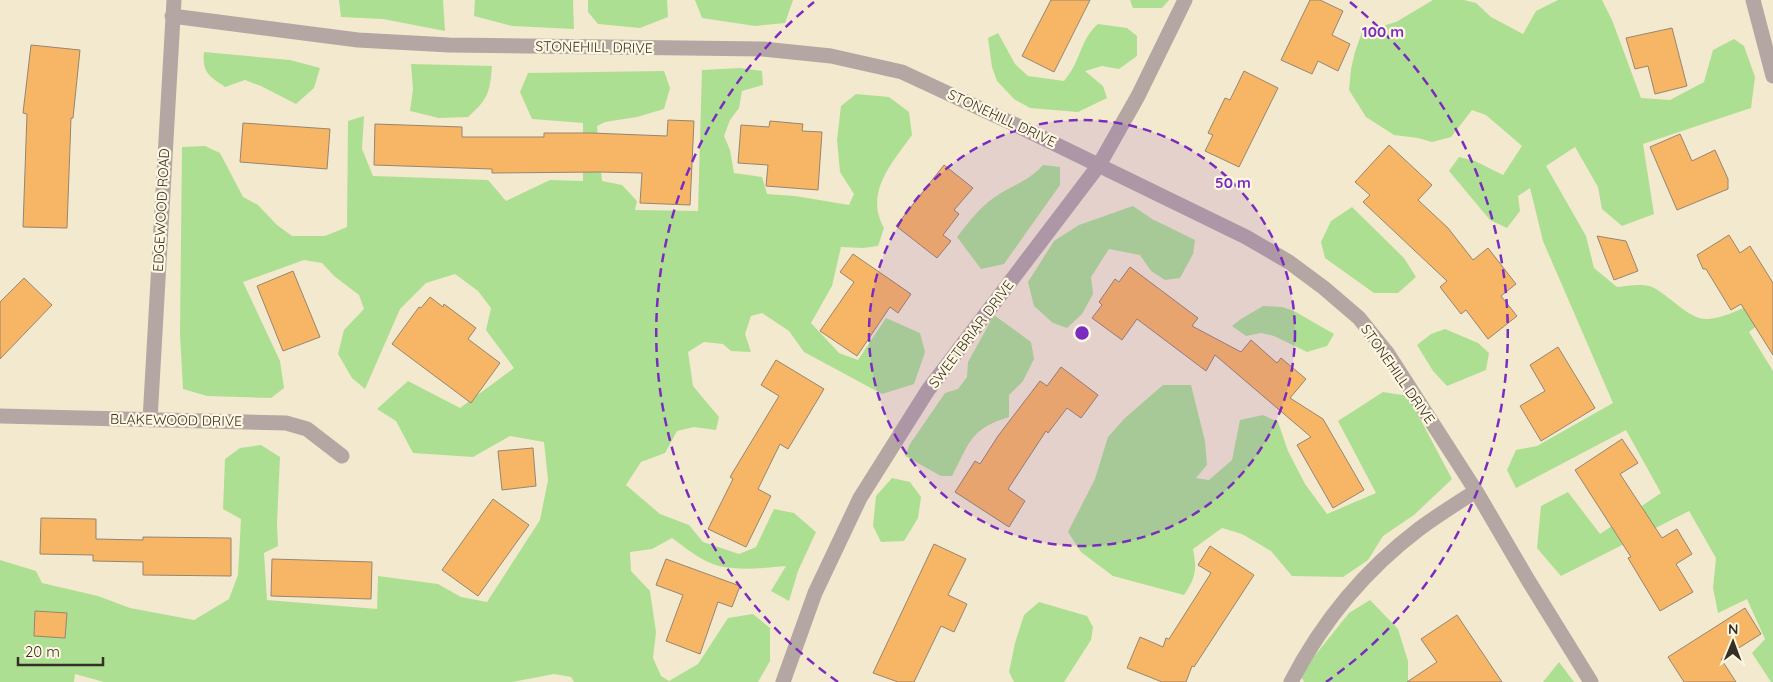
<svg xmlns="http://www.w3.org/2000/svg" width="1773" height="682" font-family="Quicksand,sans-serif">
  <rect width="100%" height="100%" fill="#f3e9cf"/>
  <path fill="#addf92" d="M339 0H443L445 31 383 19 341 17Z
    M475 0H573L574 29 512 26 474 16Z
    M588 0H667L668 17 640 28 598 24 588 12Z
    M695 0H793L785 23 755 26 702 18Z
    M1130 0H1169L1162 8H1133Z
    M1433 0H1464L1476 3 1491 17 1523 34 1536 11 1558 0H1602L1612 20 1641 98 1670 100 1704 82 1713 50 1734 39 1744 46 1755 77 1751 108 1643 144 1654 214 1622 226 1602 209 1598 187 1575 147 1546 166 1586 236 1594 268 1617 287C1627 286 1642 283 1652 287 1668 294 1690 321 1708 319 1731 317 1753 302 1773 293V313L1749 332 1773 371V682H1771L1752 653 1765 639 1747 599 1718 613 1713 588 1716 558 1689 511 1561 576 1537 548 1541 506 1568 492 1600 534 1661 493 1626 430 1516 488 1507 470 1516 450 1537 446 1613 403 1543 241 1530 188 1518 196 1520 211 1507 228 1490 220 1449 171 1459 157 1475 161 1503 175 1522 146 1486 115 1472 110 1451 137 1432 142 1418 138 1394 135 1366 117 1349 90 1351 69 1355 52 1362 32 1396 22Z
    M1098 24 1127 28 1137 36V56L1119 69 1102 66 1085 71 1103 86 1107 98 1078 112 1030 108 1014 99 997 81 992 67 988 38 998 33 1015 64 1028 76 1064 81C1068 76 1072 70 1075 64 1082 49 1085 35 1098 24Z
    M204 52 290 60 320 68 314 88 296 104 261 86 245 80 225 87C209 76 202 73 204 52Z
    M411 64 492 66C490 93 488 99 468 117L439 118 410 111 413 89Z
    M740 68 762 71 763 85 742 91 739 108 730 120 724 136 730 150 734 173 762 177 767 194 795 196 849 205 854 194 840 172 837 140 841 106 856 94 889 97 909 112 912 135C892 163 864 193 884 228L878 246 863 248 841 247 832 286 811 323 839 353 858 360 886 318 920 333 925 352 914 384 882 394 804 352 789 331 762 313 751 316 745 334 751 352 731 351 723 344 704 342 688 352 693 386 719 417 716 430 694 427 677 431 665 453 641 462 626 485 660 514 689 525 703 542 739 554 756 547 774 509 794 513 816 532 798 571 789 601 771 591 786 566C764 568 741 571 719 566 702 562 686 548 672 538L652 549 630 552 631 571 650 591 656 632 653 658 661 676 669 681 698 664 728 618 753 614 770 628V661L758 682H574L571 677 554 674 512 682H104L75 674 74 682H0V560L36 571 42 583 98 596 130 608 194 620 229 599 238 575 241 519 223 509 225 459 240 448 261 445 280 457 277 523 278 546 264 553 267 600 377 609 378 576 438 584 461 597 487 602 540 520 548 480 544 442 510 436 473 457 413 453 396 421 377 409 408 381 460 408 514 368 486 330 491 308 478 291 455 274 426 283 400 309 365 389 352 378 338 354 344 330 364 309 359 295 334 276 322 263 304 260 243 282 280 361 284 388 271 398 207 396 183 389 180 334 182 147 205 146 220 153 243 197 258 205 277 225 292 236H325L347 227 348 121 364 116 362 149 373 176 488 180 506 201 550 180 583 181V123L532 119 520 92 528 73 664 71 670 88 664 109 637 117 605 122 597 126 602 181 622 185 637 201 635 210 698 211 702 70Z
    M1043 165 1060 167V185L1004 264 981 269 957 237C968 223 980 207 995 197 1012 185 1028 182 1043 165Z
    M1133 206 1152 219 1195 240 1193 254 1180 278 1165 280 1151 271 1140 255 1109 249 1091 277 1093 294 1082 314 1067 328 1053 323 1034 306 1028 282 1054 241 1079 225Z
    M1352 207 1404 258 1416 277 1398 293H1374L1325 258 1321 242 1331 221Z
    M1263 306 1282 307 1294 311 1334 334 1327 346 1307 352 1274 336 1261 333 1246 336 1232 326 1241 319Z
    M994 315 1031 342 1034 359 1023 381 1009 395V417C970 429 970 442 952 476H941L905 456 910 444 945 393 958 389 967 377 968 362Z
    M1445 329 1478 343 1489 353 1486 370 1447 386 1433 371 1417 345 1431 334Z
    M1163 385H1191L1205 441 1207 465 1196 478 1209 480 1232 460 1240 420 1263 415 1278 422 1288 451 1305 484 1327 514 1376 493 1338 421 1383 392 1408 396 1452 479 1414 515 1383 536 1368 560 1343 577 1292 576 1271 551 1242 534 1222 528 1193 549C1197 570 1196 577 1184 595L1113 576 1081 552 1068 532 1095 479 1108 437 1125 418Z
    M892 478 910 482 921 497 918 518 904 541 881 542 873 526 876 496Z
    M1370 600 1398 629 1408 661V682H1304L1300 674 1349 613Z
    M1039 602 1087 616 1093 627 1091 640 1064 682H1014L1009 672 1015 643 1024 615Z
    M1559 662 1574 682H1543Z"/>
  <path fill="#f6b665" stroke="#978571" d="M1051 0H1090L1054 72 1022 56Z
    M1310 0H1320L1343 11 1332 35 1350 44 1338 71 1318 61 1312 74 1281 60Z
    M1672 28 1687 86 1655 94 1648 66 1635 69 1626 38Z
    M31 45 80 50 73 118H71L67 228 23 227 27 114 23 113Z
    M1244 71 1278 88 1239 167 1205 151 1213 135 1208 133 1225 98 1230 100Z
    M668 120 694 121 690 205 640 203 642 173 600 172 492 173V169L374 165 375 124 462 127V137H544V133H591L667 136Z
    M770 121 803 124 802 131 822 132 818 190 766 186 768 165 738 163 741 125 769 127Z
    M243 123 330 129 327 169 240 162Z
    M1680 134 1692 161 1715 150 1728 179V189L1677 210 1650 147Z
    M1389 145 1432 185 1418 200 1448 228 1473 260 1488 248 1516 284 1501 296 1517 316 1488 339 1466 310 1461 314 1440 287 1447 281 1363 202 1370 195 1355 182Z
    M944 165 973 188 954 210 959 214 943 235 951 241 937 258 896 226Z
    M1729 235 1740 253 1750 246 1773 283V355L1741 304 1731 310 1706 269H1703L1697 255Z
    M1597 236 1626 241 1638 271 1614 280Z
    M853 254 911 294 898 313 890 307 857 356 820 331 854 282 840 272Z
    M1130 267 1198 318 1192 326 1241 352 1251 340 1277 363 1281 358 1306 379 1290 398 1323 419 1364 490 1333 508 1297 445 1311 437 1215 355 1206 371 1137 319 1122 340 1092 318 1102 305 1099 302 1115 279 1119 282Z
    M293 271 320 337 283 351 257 286Z
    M24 278 52 305 0 359V302Z
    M430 297 443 307 444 304 476 328 468 339 500 363 471 403 392 344 419 307 421 308Z
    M1558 347 1595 408 1541 441 1520 406 1545 391 1530 365Z
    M776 360 824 389 788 449 780 444 758 489 771 496 746 547 708 529 733 479 730 477 779 396 761 385Z
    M1061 367 1098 395 1081 418 1067 408 1048 433 1046 431 1008 489 1025 501 1009 527 955 492 975 461 980 464 998 436 1040 381 1047 386Z
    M1622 439 1638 463 1620 474 1662 538 1677 529 1692 554 1676 564 1693 592 1660 611 1628 558 1631 557 1575 470Z
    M533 448 536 486 502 490 498 451Z
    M493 499 529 525 478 596 442 570Z
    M41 518 96 519V539L143 540V537L231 538V576L143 575V562L93 561V555L40 554Z
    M934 544 966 559 948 595 967 604 954 632 941 626 914 682H898L873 673Z
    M1210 546 1254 575 1194 667 1192 666 1186 682H1162L1127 668 1140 637 1163 647 1166 638 1169 639 1211 573 1198 565Z
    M272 559 372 562 371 599 271 596Z
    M666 559 740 586 732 607 718 602 700 654 666 641 683 595 656 585Z
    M1745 608 1761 634 1721 659 1736 682H1684L1668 657Z
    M35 611 67 613 65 638 34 636Z
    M1457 615 1502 682H1407L1437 662 1421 639Z"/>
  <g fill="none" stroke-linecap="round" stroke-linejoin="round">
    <path stroke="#b4a7a3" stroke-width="15" d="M1753 0 1773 76
      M172 16 358 40 449 45 763 49 831 56 902 72 1016 125 1246 237 1289 262 1324 288 1359 318 1388 354 1476 491 1528 580 1591 682
      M0 416 286 423 307 429 342 456
      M150 420 174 0
      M783 682 815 593 860 498 928 390 1099 165 1138 96 1185 0
      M1291 682C1322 622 1365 570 1419 529 1438 515 1457 503 1476 491"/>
  </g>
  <circle cx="1082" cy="333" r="213" fill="#7b2cbf" fill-opacity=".12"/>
  <g fill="none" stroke="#7b2cbf" stroke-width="2.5" stroke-dasharray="9 6">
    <circle cx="1082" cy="333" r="213"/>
    <path d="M838 682A426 426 0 0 1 814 2M1350 2A426 426 0 0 1 1326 682"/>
  </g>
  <g text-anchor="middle" stroke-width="4.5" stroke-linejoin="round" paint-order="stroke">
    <g font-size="14" fill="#343025" stroke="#fff7e1">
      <text transform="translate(594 47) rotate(1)" y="5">STONEHILL DRIVE</text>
      <text transform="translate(1002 118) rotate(25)" y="5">STONEHILL DRIVE</text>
      <text transform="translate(161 210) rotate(-87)" y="5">EDGEWOOD ROAD</text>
      <text transform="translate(971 334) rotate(-53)" y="5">SWEETBRIAR DRIVE</text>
      <text transform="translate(1398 374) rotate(55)" y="5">STONEHILL DRIVE</text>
      <text transform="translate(176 420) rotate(1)" y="5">BLAKEWOOD DRIVE</text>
    </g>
  </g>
  <circle cx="1082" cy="333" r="8" fill="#7b2cbf" stroke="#fff7e1" stroke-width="2.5"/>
  <g font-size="15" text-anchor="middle" font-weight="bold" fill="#7b2cbf" stroke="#fff7e1" stroke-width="4.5" stroke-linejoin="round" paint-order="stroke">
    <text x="1383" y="37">100 m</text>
    <text x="1233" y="188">50 m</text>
  </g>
  <g transform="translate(1733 642) rotate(1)" stroke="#fff7e1" stroke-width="4" paint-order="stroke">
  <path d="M0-4L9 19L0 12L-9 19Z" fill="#343025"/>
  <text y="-8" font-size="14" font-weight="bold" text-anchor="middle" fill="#343025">N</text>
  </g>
  <path d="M18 657v8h85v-8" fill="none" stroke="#343025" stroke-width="2.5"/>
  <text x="25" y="657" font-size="15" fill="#343025" stroke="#fff7e1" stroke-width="4" paint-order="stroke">20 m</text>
</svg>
